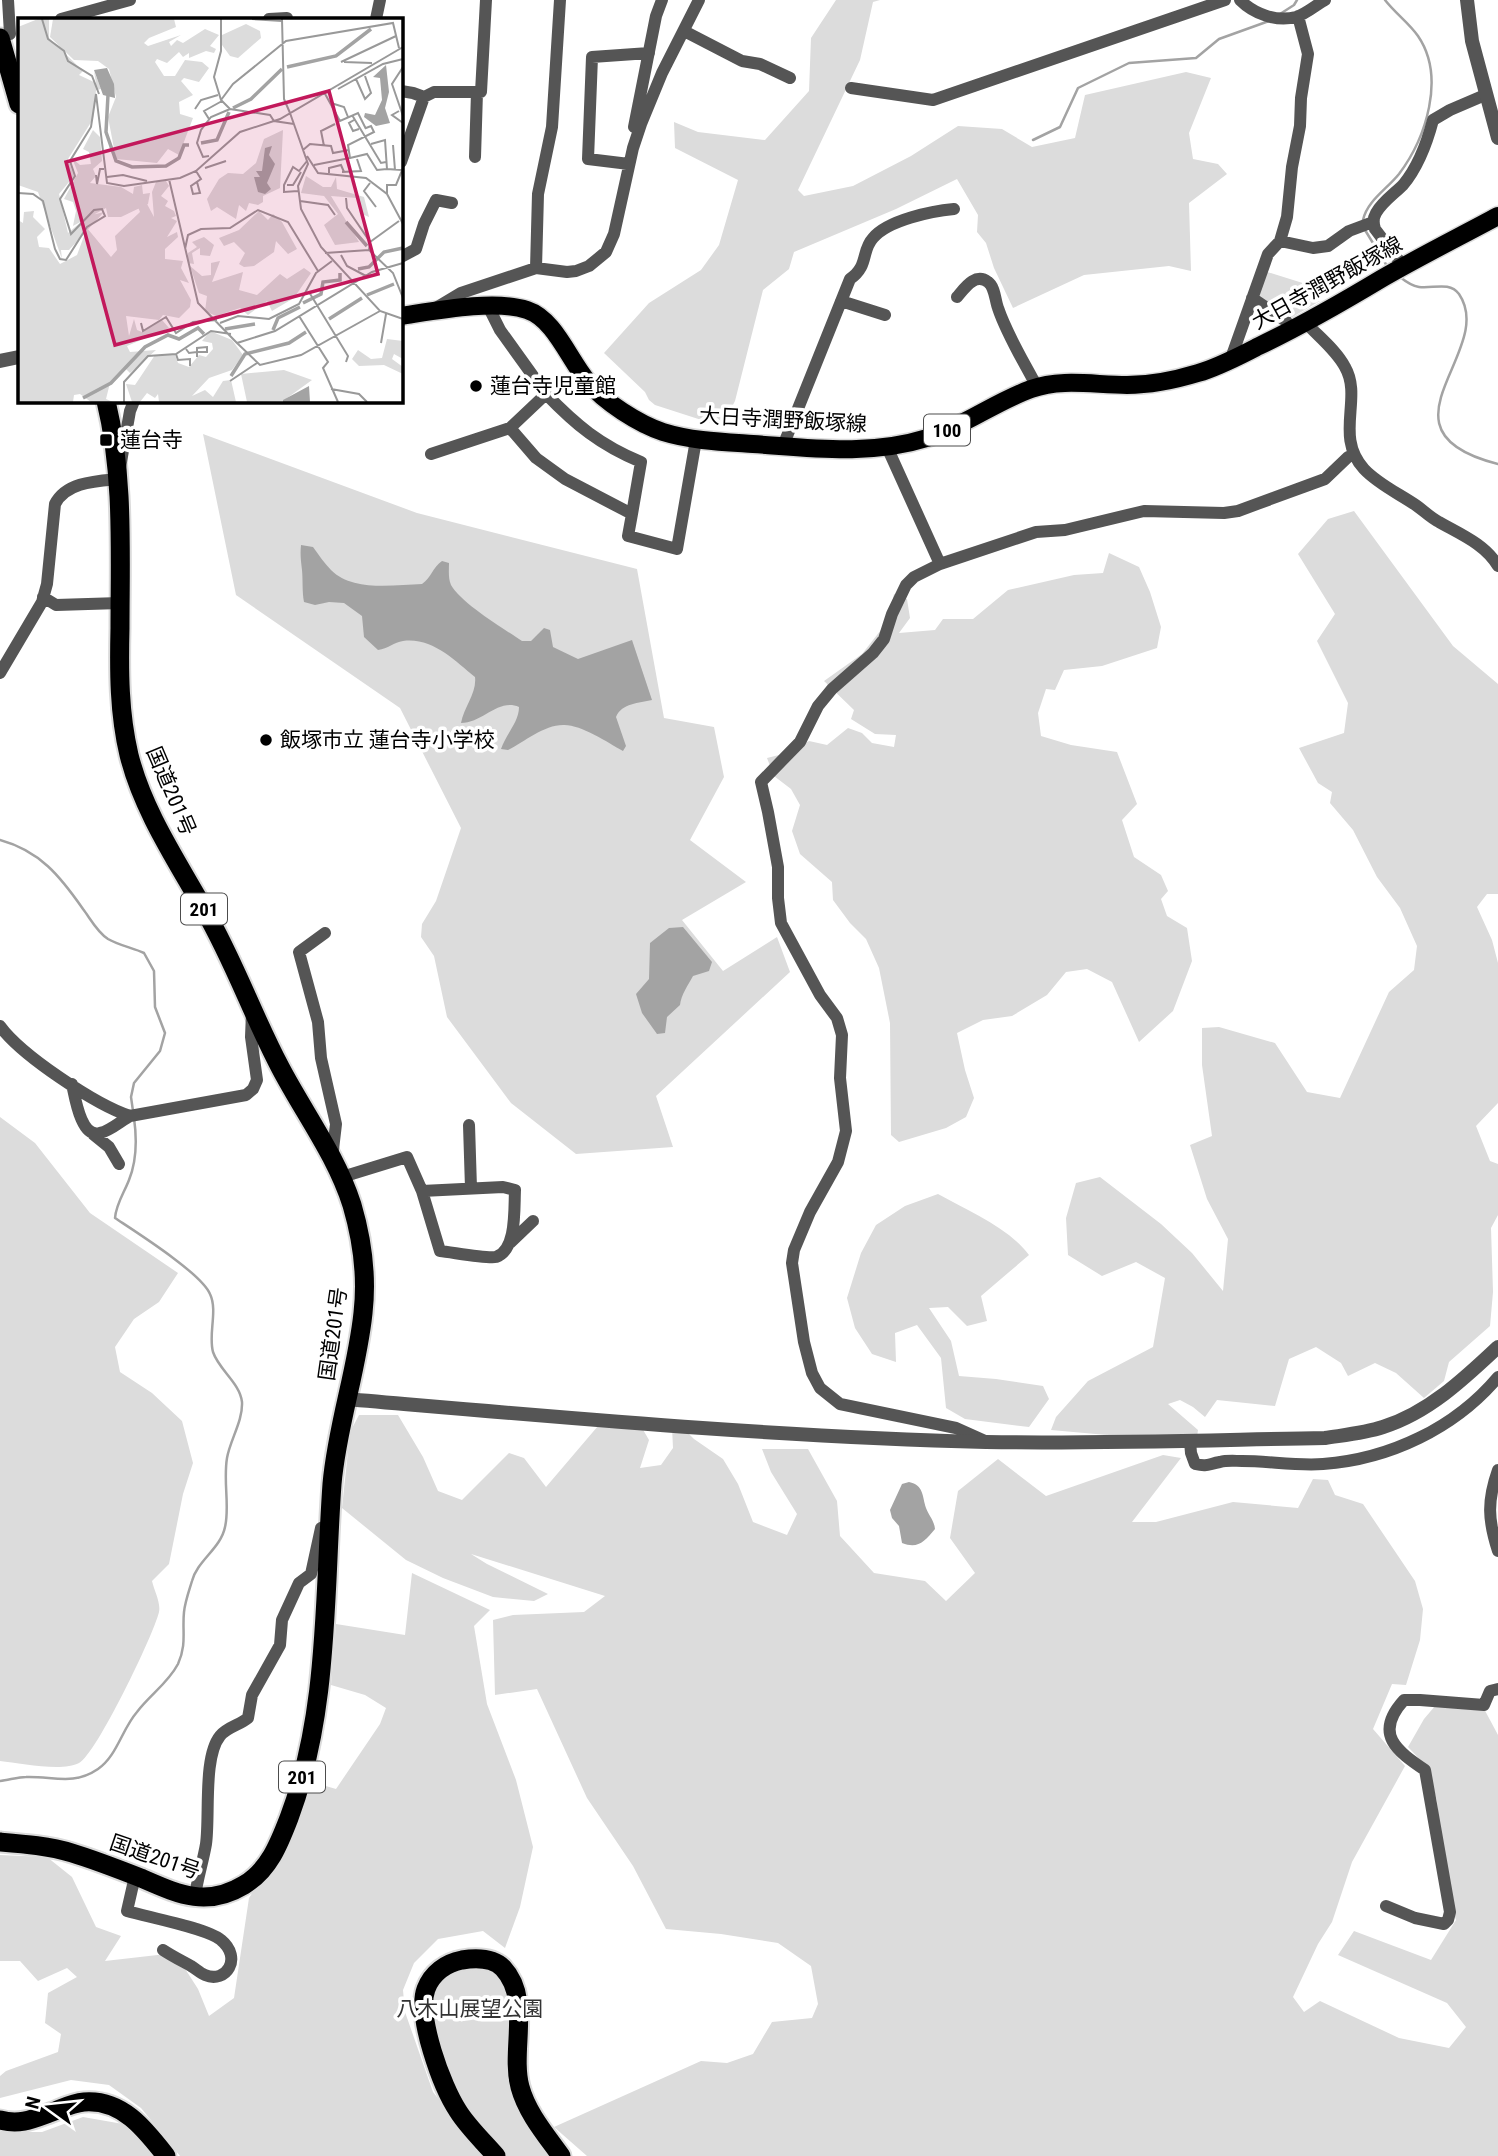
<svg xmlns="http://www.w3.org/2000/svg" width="1498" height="2156" font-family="'Roboto Condensed','Noto Sans JP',sans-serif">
  <rect width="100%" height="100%" fill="#fff"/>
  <path fill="#dcdcdc" d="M836 0H880L873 2 860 60 798 190 804 196 853 186 911 156 958 126 1002 129 1032 147 1075 138 1085 95 1186 72 1211 78 1189 133 1193 159 1218 164 1227 174 1189 203 1191 271 1169 266 1084 275 1013 308 994 268 986 243 977 232 978 215 957 179 896 209 794 252 789 269 763 290 735 401 724 422 717 425 655 405 649 400 645 392 604 353 649 303 701 270 719 245 738 180 675 148 674 122 698 132 765 140 809 91 811 38Z
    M1264 271 1309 285 1320 301 1289 319 1257 297Z
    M203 434 417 513 637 569 664 718 714 727 724 777 690 840 746 882 682 920 723 971 777 937 790 972 656 1096 673 1147 576 1154 511 1103 447 1017 434 956 421 937 422 924 436 901 461 828 400 708 236 595Z
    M1354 511 1453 646 1498 684V894H1487L1477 907 1492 940 1498 963V1103L1476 1126 1490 1161 1498 1164V1215L1491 1228 1493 1292 1490 1326 1449 1362 1444 1381 1424 1398 1396 1373 1375 1363 1348 1376 1341 1363 1316 1347 1289 1359 1275 1406 1217 1400 1205 1417 1193 1407 1180 1400 1168 1404 1198 1430 1196 1443 1051 1430 1056 1417 1088 1381 1153 1347 1165 1278 1136 1262 1102 1276 1068 1255 1066 1218 1076 1183 1100 1177 1161 1224 1192 1253 1223 1291 1228 1239 1207 1199 1190 1145 1212 1136 1202 1065V1028L1219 1027 1275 1043 1307 1092 1340 1098 1389 992 1414 970 1417 946 1400 908 1377 877 1353 830 1330 803 1332 792 1318 783 1299 748 1344 733 1348 703 1317 641 1335 614 1298 554 1328 519Z
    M1109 553 1139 567 1150 592 1161 627 1157 648 1102 666 1064 670 1055 690 1046 689 1038 713 1041 736 1071 745 1117 752 1137 804 1122 820 1134 857 1161 875 1168 891 1161 899 1167 916 1187 928 1192 961 1173 1011 1139 1042 1112 982 1087 969 1066 972 1047 995 1012 1016 983 1020 957 1033 965 1070 974 1098 966 1117 946 1128 899 1142 891 1135 890 1023 879 968 866 939 850 923 833 900 832 882 800 854 792 831 800 805 791 789 774 776 767 758 783 754 809 741 827 745 848 728 862 733 872 743 894 747 896 735 875 734 851 719 854 710 824 681 862 654 888 621 894 594 907 599 910 618 899 633 935 630 943 619H973L1008 590 1074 575 1103 573Z
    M0 1117 35 1143 90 1213 178 1273 159 1302 134 1319 115 1347 120 1372 152 1393 182 1421 193 1463 183 1494 169 1564 152 1581C154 1590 161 1603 159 1612 154 1634 96 1755 79 1763 62 1772 20 1763 0 1761Z
    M938 1194C968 1211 1008 1227 1029 1255L981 1296 987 1321 967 1326 948 1307 929 1308 951 1341 959 1376 996 1379 1043 1386 1049 1399 1029 1427 965 1419 946 1408 941 1358 917 1325 895 1333 896 1362 872 1354 855 1328 847 1298 861 1253 876 1225 905 1206Z
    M359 1415H398L423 1457 438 1491 462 1500 509 1453 524 1458 546 1487 598 1426 638 1421 649 1440 640 1468 661 1465 673 1448 672 1427 684 1429 694 1439 723 1459 738 1484 753 1522 787 1535 797 1514 771 1472 762 1449H808L837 1501 840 1536 874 1573 925 1581 946 1601 975 1573 950 1538 958 1491 998 1459 1046 1496 1163 1455 1181 1458 1132 1522H1156L1233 1502 1298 1508 1313 1479 1328 1480 1335 1495 1363 1504 1415 1581 1423 1609 1420 1640 1406 1685 1392 1684 1373 1729 1405 1766 1352 1862 1332 1922 1318 1944 1293 1997 1304 2012 1320 2001 1399 2038 1449 2048 1466 2027 1447 2003 1338 1955 1354 1931 1431 1960 1456 1920 1444 1882 1437 1801 1428 1768 1408 1747 1424 1719 1441 1699 1482 1705 1498 1735V2156H587L554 2127 701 2061 727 2063 753 2054 772 2022 812 2018 818 2004 811 1966 778 1943 721 1934 666 1929 633 1866 587 1798 537 1689 495 1695 493 1620 513 1615 584 1612 605 1596 471 1554 487 1564 548 1594 534 1601 493 1597 443 1578 406 1560 342 1508 350 1432Z
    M412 1573 490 1610 474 1626 487 1704 516 1780 533 1847 520 1907 505 1948 483 1931 438 1939 414 1963 403 1990 405 2012 433 2092 483 2156H180L141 2108 109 2085 71 2080 0 2098V2076L6 2071 58 2052 61 2034 45 2023 48 1993 77 1977 67 1968 38 1981 20 1961H0V1855L47 1857 72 1877 96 1927 121 1936 105 1961 175 1953 198 1989 209 2016 234 1998 249 1898 272 1862 312 1782 336 1789 380 1724 386 1708 365 1695 331 1685 336 1624 405 1635Z
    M460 1966 491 1969 503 1978 509 1996 511 2031 551 2156H504L458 2099 440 2054 430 2005 434 1981Z
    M83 2117 123 2124 159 2156H0V2132H42Z"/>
  <path fill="#a3a3a3" d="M301 545 313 547C319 555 324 563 331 570 353 592 394 585 422 584 431 578 433 567 442 561L449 563C449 570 448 578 451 585 461 603 504 629 522 641H531L544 628 550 630 553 647 578 659 632 640 652 700C639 703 622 703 616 717L626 746 623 751C607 742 580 724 563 725 544 725 524 742 508 750L501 749C506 734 519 722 519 707 498 698 483 723 461 723 464 707 477 693 475 677 454 660 432 637 403 641 394 642 388 649 378 650L364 637 362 616 344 603 329 602 315 605 304 602C302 591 303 581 302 570 301 561 300 555 301 545Z
    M683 927 712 962 709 971 693 976C688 985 681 995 680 1005L667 1017 665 1033 657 1034 642 1013 636 994 649 979 650 943 669 928Z
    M909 1482C924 1485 922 1496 926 1508 929 1516 934 1520 935 1529 924 1542 918 1549 902 1543L899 1526 892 1518 890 1510 902 1484Z"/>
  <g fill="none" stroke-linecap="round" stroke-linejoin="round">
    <path stroke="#a3a3a3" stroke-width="2.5" d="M1280 14 1294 5 1297 0
      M1033 140 1060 127 1078 88 1129 63 1196 58 1219 39 1269 21
      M1363 220C1367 201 1387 189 1399 174 1426 138 1446 77 1418 36 1409 23 1395 13 1385 0
      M1365 230 1387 266
      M1400 277C1405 281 1412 286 1419 287 1433 289 1449 281 1459 294 1498 351 1367 431 1498 464
      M0 840C40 851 60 876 83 909 90 918 97 932 108 939 118 945 133 948 144 953L154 971 155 1007 165 1033 160 1051 134 1083 131 1097 133 1111
      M0 1781C9 1780 18 1777 26 1777 53 1776 73 1786 98 1769 117 1756 122 1729 137 1712 150 1695 168 1683 178 1664 187 1644 182 1631 184 1612 185 1602 189 1591 192 1581 197 1561 221 1548 225 1527 230 1507 223 1482 227 1458 230 1440 243 1421 242 1402 240 1383 219 1370 213 1352 208 1334 218 1311 210 1294 201 1273 136 1232 115 1218 116 1204 124 1193 129 1180 137 1160 137 1139 134 1118"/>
    <defs>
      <path id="primary" d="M401 316C434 311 495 299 527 310 555 319 569 360 588 382 604 402 639 424 663 432 692 441 723 442 753 444 811 448 870 456 927 438 964 426 995 402 1031 389 1062 378 1094 385 1127 385 1151 385 1175 380 1198 373 1219 367 1239 356 1259 346 1301 326 1341 303 1381 279 1419 257 1459 237 1498 216"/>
      <path id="trunk" d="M0 38 19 104
        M0 1842C24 1844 49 1846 72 1853 95 1860 118 1869 141 1878 178 1894 206 1908 244 1885 269 1870 279 1844 289 1818 329 1712 324 1596 332 1484 337 1426 357 1371 363 1313 367 1278 362 1239 352 1205 336 1155 304 1113 280 1067 253 1016 234 961 205 911 177 861 143 811 129 755 119 713 119 671 120 628 120 552 124 475 106 401
        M0 2120C18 2125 31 2120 47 2114 59 2110 71 2103 84 2102 122 2099 145 2129 166 2156
        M496 2156C483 2141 468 2127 458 2111 442 2087 416 2016 426 1989 432 1973 446 1963 462 1960 475 1958 493 1958 503 1968 532 1999 510 2050 520 2087 527 2113 546 2135 561 2156"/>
    </defs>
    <use href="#primary" stroke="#dbdbdb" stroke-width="21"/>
    <use href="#trunk" stroke="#dbdbdb" stroke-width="23"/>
    <path stroke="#555" stroke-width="12" d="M8 0 10 34
      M1240 0C1254 14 1276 22 1296 17 1306 14 1316 5 1325 0
      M61 19 130 0
      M269 19 287 18V19
      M376 19 380 0
      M684 31 742 61 760 64 790 78
      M851 88 933 100 1225 0
      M401 91 413 93 424 97
      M634 127 656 16 662 0
      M475 157 477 92
      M401 162 424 97 434 92H481L486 0
      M629 164 588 159 592 57 649 53
      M1280 241 1313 248 1328 246 1349 231 1373 222
      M401 257 416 249 424 224 436 200 452 203
      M1403 266 1375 229C1373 223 1373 218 1376 213 1382 202 1394 194 1403 185 1418 167 1427 143 1433 120L1450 110 1485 95
      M536 268 538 194 552 127 560 0
      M957 297C964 289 975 272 988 282 995 287 995 300 998 308 1007 335 1024 362 1037 387
      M1252 298 1286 321 1291 330
      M841 301 885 315
      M488 306 500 330 546 394 510 428 536 458 565 479 632 514 628 536 677 549 696 440
      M436 308 461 293 536 268 567 272 576 271 589 266 606 252 614 234 633 148 641 124 662 73 699 0
      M1306 323C1319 337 1336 350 1345 367 1363 398 1334 436 1364 469 1379 485 1400 494 1417 506 1424 511 1431 518 1439 522 1460 534 1485 544 1498 566
      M1230 361 1268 254 1280 241 1287 217 1292 167 1300 126 1301 98 1308 54 1298 16
      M562 379 546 394C576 425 600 445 641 462L632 514
      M783 446 850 279C869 266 861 251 873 238 888 220 932 211 954 209
      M887 447 940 564
      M431 454 510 428
      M43 597 56 605 120 603
      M0 673 42 602 47 584 55 504C66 482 96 481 118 479L130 411 134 401
      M325 933 299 952 318 1022 321 1058 336 1124 332 1158
      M0 1026C21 1055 96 1105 130 1116L246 1095 253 1089 257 1080 251 1037 252 1013
      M72 1084C75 1097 81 1139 100 1133 110 1131 121 1121 130 1116
      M469 1125 471 1188
      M93 1134 109 1147 119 1164
      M342 1177 407 1157 422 1191 440 1251C451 1252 487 1259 496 1257 517 1250 514 1209 515 1190L503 1187 422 1191
      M510 1243 533 1221
      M985 1441 956 1428 840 1404 820 1388 812 1373 804 1342 792 1263 794 1250 810 1212 838 1162 846 1131 840 1078 842 1035 837 1018 820 995 781 923 778 898V867L768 812 761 782 800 742 818 706 832 689 873 653 884 639 892 614 906 585 914 577 940 564 1036 532 1065 530 1144 511 1224 513 1238 511 1325 479 1348 457 1354 454
      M1190 1441 1191 1453 1195 1464C1208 1467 1208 1464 1220 1462 1227 1460 1235 1461 1242 1461 1269 1461 1296 1466 1323 1464 1390 1459 1455 1428 1498 1377
      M1498 1470C1487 1501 1488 1520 1498 1551
      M135 1876 127 1911C147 1917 207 1928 221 1940 243 1958 226 1984 205 1975 200 1973 196 1969 191 1966 182 1961 172 1956 163 1950
      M195 1897C197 1879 203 1862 206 1844 210 1816 203 1757 220 1736 227 1727 240 1725 248 1718L252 1695 280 1645 282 1620 299 1583 311 1574 321 1528 327 1526
      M1386 1906 1415 1918 1444 1924 1448 1920 1450 1912 1425 1770C1397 1751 1373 1734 1404 1700H1420L1484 1705 1490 1691 1498 1689"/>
    <path stroke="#555" stroke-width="14" d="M1467 0 1472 41 1498 138
      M0 361 19 357
      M346 1399C559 1417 773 1437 986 1442 1099 1444 1212 1440 1325 1438 1344 1435 1365 1433 1383 1427 1428 1413 1464 1379 1498 1347"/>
    <use href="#primary" stroke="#000" stroke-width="18"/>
    <use href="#trunk" stroke="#000" stroke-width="19"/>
  </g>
  <g fill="#000" stroke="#fff" stroke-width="2.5">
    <circle cx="476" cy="386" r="7"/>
    <rect x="99" y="433" width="14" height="14" rx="3.5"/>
    <circle cx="266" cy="740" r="7"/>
  </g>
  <g text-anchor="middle" stroke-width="7" stroke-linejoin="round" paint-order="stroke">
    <g fill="#fff" stroke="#4c4c4c" stroke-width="2">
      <rect x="924" y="414.5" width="46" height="31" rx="5"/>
      <rect x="181" y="893.5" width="46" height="31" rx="5"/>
      <rect x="279" y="1761.5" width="46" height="31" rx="5"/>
    </g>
    <g font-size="19" font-weight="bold" fill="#000">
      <text x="947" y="437">100</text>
      <text x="204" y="916">201</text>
      <text x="302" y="1784">201</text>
    </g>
    <g font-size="21" fill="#000" stroke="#fff">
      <text transform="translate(1327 283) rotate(-29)" y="7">大日寺潤野飯塚線</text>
      <text transform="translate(783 420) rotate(3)" y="7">大日寺潤野飯塚線</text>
      <text transform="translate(171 791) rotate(67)" y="7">国道201号</text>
      <text transform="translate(333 1334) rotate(-82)" y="7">国道201号</text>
      <text transform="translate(155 1857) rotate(19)" y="7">国道201号</text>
    </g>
    <g font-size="21" fill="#000" stroke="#fff" text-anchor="start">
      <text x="490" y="393">蓮台寺児童館</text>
      <text x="120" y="447">蓮台寺</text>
      <text x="280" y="747">飯塚市立 蓮台寺小学校</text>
    </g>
    <g font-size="21" fill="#333" stroke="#fff">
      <text x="470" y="2016">八木山展望公園</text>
    </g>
  </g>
  <g transform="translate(18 18)">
    <rect width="385" height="385" fill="#fff"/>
    <path d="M20 1H31V20L65 53 61 57 78 65 76 53 83 71 78 72 75 101 50 141 56 158 41 176 50 215 70 198 86 194 51 232H43L44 241 20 174 0 167V9ZM35 1H156L158 9 131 20 126 25 130 28 163 17 151 24 153 28 159 22 165 25 187 11 201 17 192 28 198 31 196 35 188 33 171 40V35L165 39 161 34 149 45 139 41 137 44 146 58H157L167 42 184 44 191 50 181 64 166 60 163 63 175 77 161 84 162 96 175 100 161 137 150 131 139 145 98 141 90 99 98 79 91 51 80 43 56 42 32 19ZM228 6 242 13 243 20 220 40 212 38 204 27V17ZM75 112 82 119 84 143 75 151 78 158 72 165 103 169 115 176 116 169 124 167 125 176 132 175 130 186 103 199H90L88 190 55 208 58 193 55 184 46 181 60 155 54 140 62 147 73 146 71 134 65 131ZM265 112 262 170 245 178V184L240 187 231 185 228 193 221 187 218 201 199 189 193 193 189 181 201 161 210 155 225 156 238 145 246 121ZM288 158 305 169H313L318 159 319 171 346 179 351 199 344 196 339 180 313 178 341 224 317 227 306 207 320 196 306 178 283 175ZM148 163 151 168 143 178 150 183 147 188 156 193 158 198 153 200 159 203 149 219 159 214 160 219 147 231V241L165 243 163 250 171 265 162 262 173 282 172 289 161 300 145 297 141 302 108 298 111 318 116 301 119 312 124 314 144 302 151 310 109 328 112 334 138 332 112 355 108 351 92 365 88 381 95 384H73L62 376 56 377 55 384H0V202L5 205 6 194 16 193 15 199 27 211 19 219 21 229 31 230 42 246 59 237 69 210 93 239 99 232 97 218 122 194 120 189 129 186 136 199 134 174 138 164ZM241 193 250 202 255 196 264 204 279 231 270 236 258 223 256 234 236 248 226 249 221 246 227 235 216 224 206 228 201 220 221 212ZM186 219 196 227 192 238 182 237V230L174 235 176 246 170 245V235L179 229 174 224ZM202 243 194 264 225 254 221 272 239 277 262 256 269 261 286 250 293 255 276 280 254 293 249 283 230 297 222 290 198 298 187 293 189 278 181 275 172 248 184 258 193 257V245ZM192 313 214 322 225 337 214 352 191 360 174 378 187 372 195 379 205 363 213 362 218 384H141L140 376 137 380 129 375 122 384H114L108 366 117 367 137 337H157L160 345 171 349 181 337 188 339 195 331 194 325 184 323ZM369 321 385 323V341L376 336 374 341 385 349V356L366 347 341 348 334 341 340 332 353 341 364 340ZM266 352 294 362 265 383 229 384 223 356Z" fill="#dcdcdc"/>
    <path d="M368 47 371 74 367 90 372 105 358 108 346 99 347 95 357 97 364 82 362 60 355 59ZM89 50 96 66 97 80 85 77 76 52ZM254 128 251 137 257 146 249 165 253 171 247 176 240 174 236 159H242L238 153H244L247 130ZM291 368 292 384H265V382Z" fill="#a3a3a3"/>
    <path fill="none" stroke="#a3a3a3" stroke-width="3.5" d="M269 49 318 38 353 11M90 77 88 114 98 143 114 149 148 148 161 140 166 127H171M215 90 233 81 264 51M183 125 199 122 211 94M328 204 349 228M340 251 351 249 366 234 385 230M349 277 376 266M285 285 303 276 305 264 322 262V255M311 301 344 280M207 311 237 306M255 312 260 300 282 289M213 358 227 336 271 325 288 314M65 380 93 365 127 329 150 317 161 321 180 310 186 316"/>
    <path fill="none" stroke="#999" stroke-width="2" d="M24 1 30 21 46 33 50 43 74 58 81 76M203 1V33L196 59 203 82 212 91 252 97 256 103 276 106M234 1 264 3M264 1 266 81 272 95M323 44 378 18M326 44 354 45M385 49 374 66 385 98M338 61 347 81 353 75 347 58M320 71 365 46 385 41M306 74 322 103 340 95 348 111M203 82 215 66 268 23 375 5 381 30M313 85 326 89 330 99M177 91 183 82 200 77M381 93 374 97 385 105M272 95 290 146 280 168 283 191 303 229 362 293 385 301M334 97 363 145 368 144M191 101 186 93 204 83M336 102 331 105 335 113 341 111M385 114V140M353 126 367 122 369 151 384 152M375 127 377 152M306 128 303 113 317 106M285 132 292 126 313 128 315 135 331 132M191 138 185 139 179 125 183 112 193 99 212 91M289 138 300 155 348 160 369 176 385 206M332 140 349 136 359 152 369 151M296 147 332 140 330 127 356 114 353 108 348 110M187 150 208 143M178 153 183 161 173 168 175 176 182 175 179 164M324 154 343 153 339 141M311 155V150L323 147 326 154M78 157 79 166 82 151H86M89 159 105 157 129 163M151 161 180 285 219 325 257 313 354 254 385 245M352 165 346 173 358 189M269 167H275L283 154M280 173 266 174V167L275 149 281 153 289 143M0 175 15 176 25 183 37 231 42 241 48 242 69 209 87 198 84 191 76 192 53 216 42 181 57 158 52 143 73 109 78 76 89 165 106 168 162 160 178 153 222 114 262 101 385 29M369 176V167H378L385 150M328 180 329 190 352 224 351 232 375 255 385 280M282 183 310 187 317 197M352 224 381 203M167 231 170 217 183 211 212 210 240 192 270 204 300 253M307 235 351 232M323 237 329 248 348 258M291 274 330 338 328 344M281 298 310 344 305 350 320 384M123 305 125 313 148 299 158 315 175 304 199 302M202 305 220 298 251 301 281 286 298 255 314 243M219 325 242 347 283 337 362 293M363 325 368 296M168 331 171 335 179 334H189V329L179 330V339M158 336 160 342 172 341V348M212 363 239 345M313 371 341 376 349 384M106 384V364L130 338 158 336 193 313 213 316"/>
    <path fill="#c2185b" fill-opacity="0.15" stroke="#c2185b" stroke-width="3.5" d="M311 73 360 256 97 327 48 144Z"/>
    <rect width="385" height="385" fill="none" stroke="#000" stroke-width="3.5"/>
  </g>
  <g transform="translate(49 2107) rotate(285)" stroke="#ffffff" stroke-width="5" paint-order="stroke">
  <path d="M0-5L12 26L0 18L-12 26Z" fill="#000000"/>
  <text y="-10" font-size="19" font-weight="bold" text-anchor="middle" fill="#000000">N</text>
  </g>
</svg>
